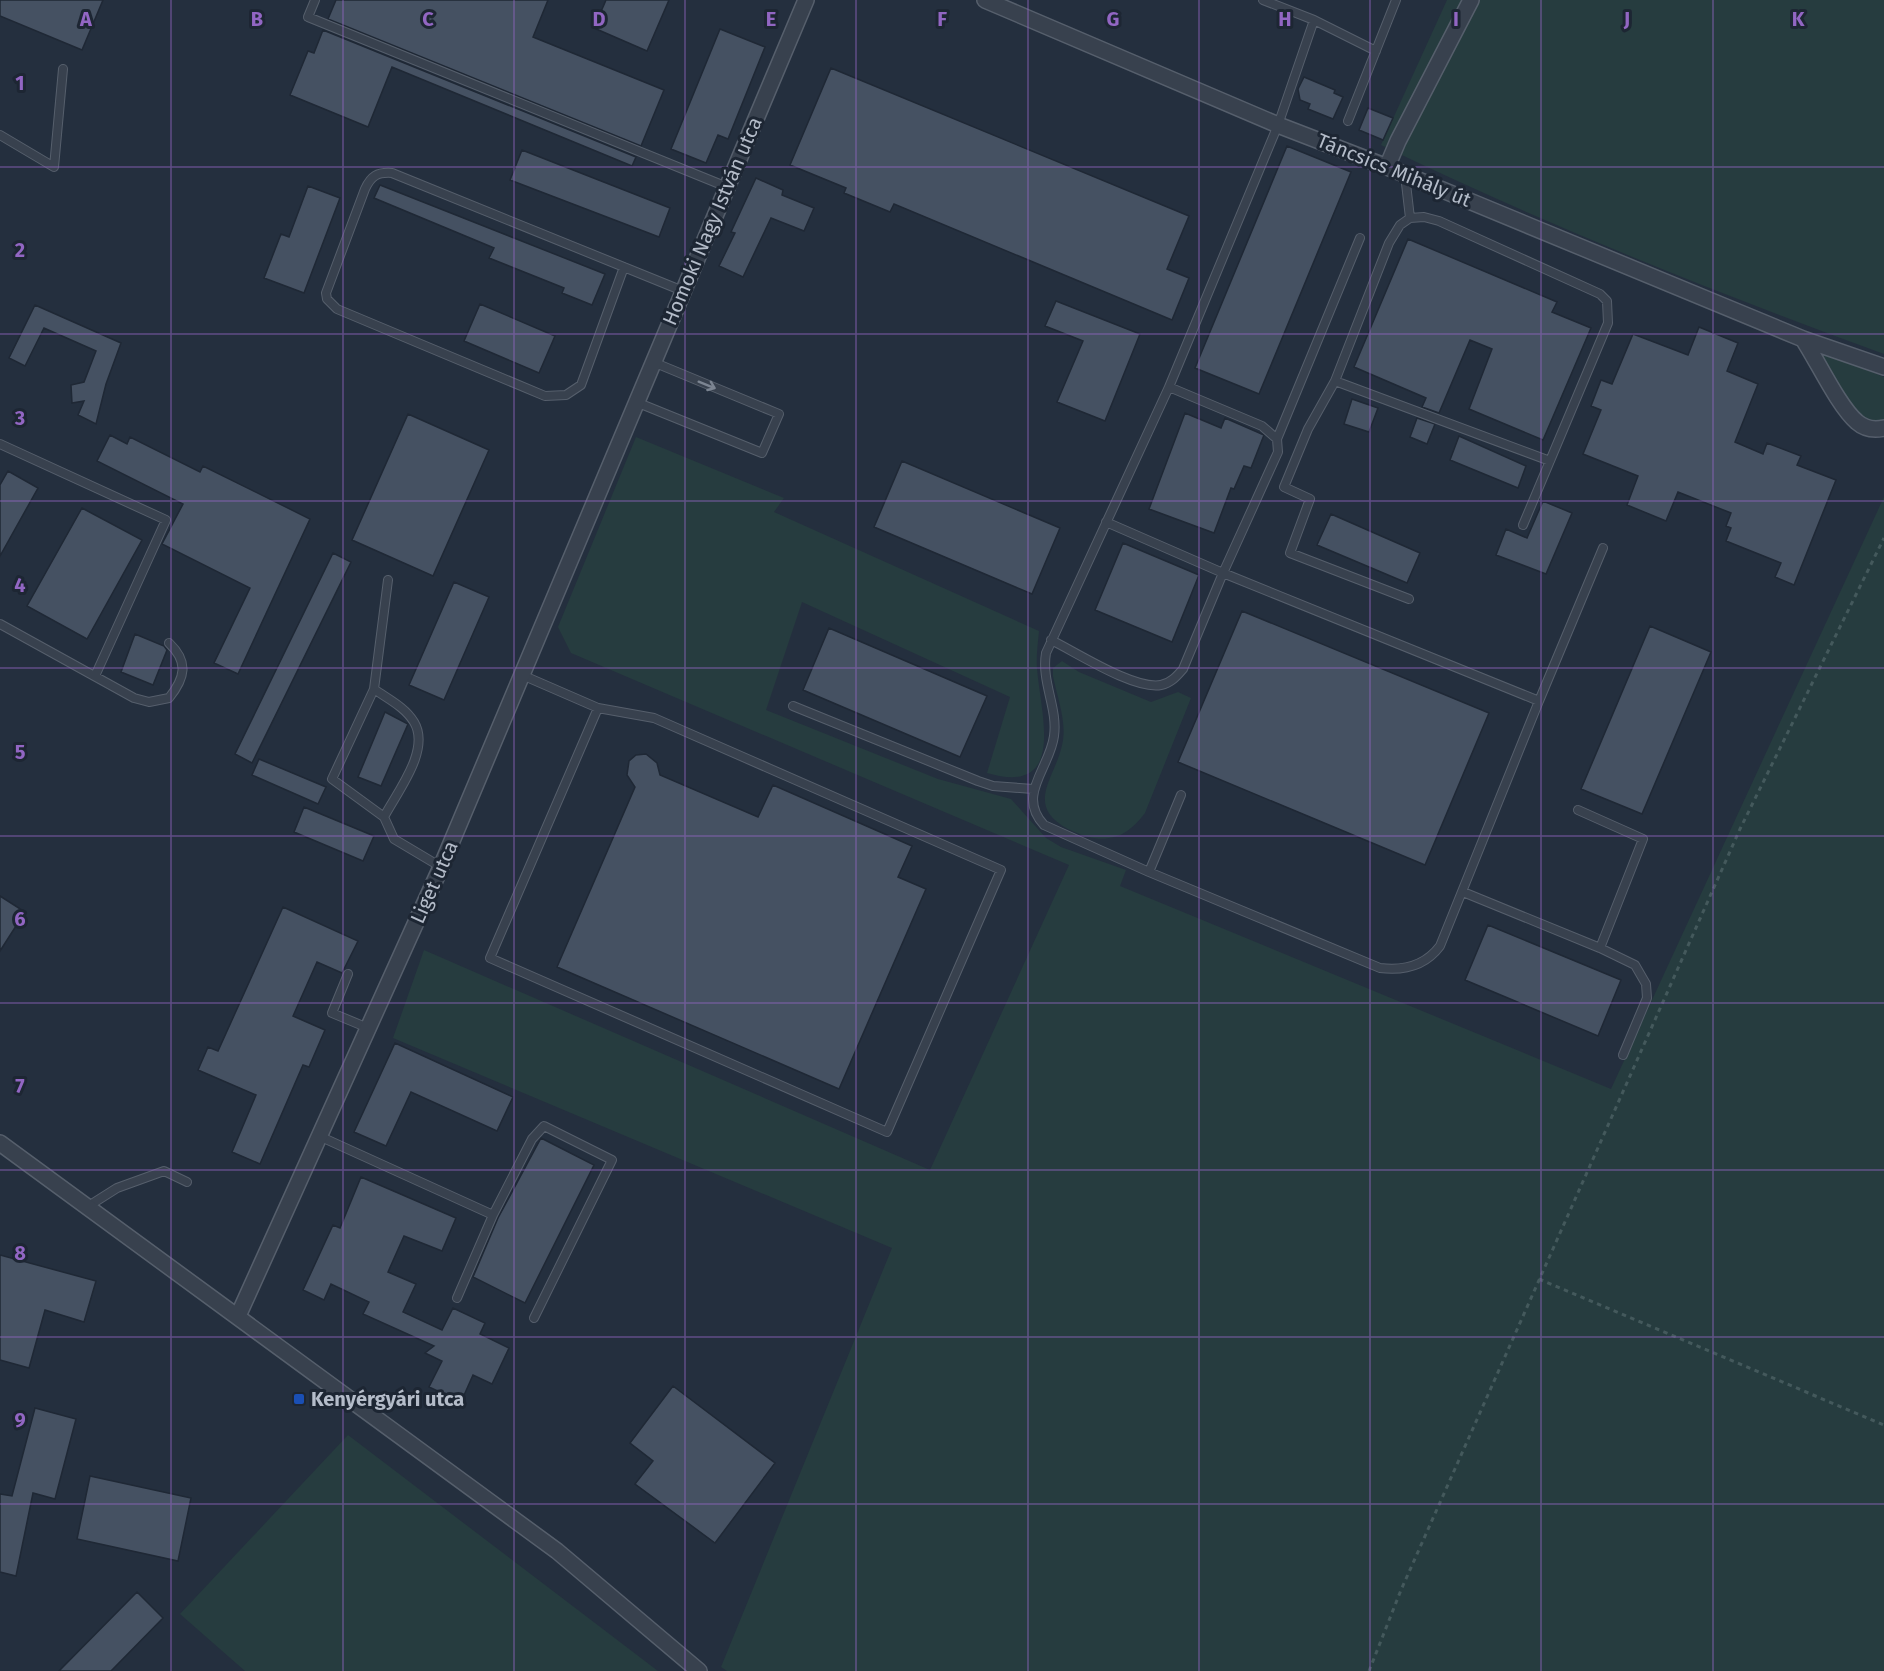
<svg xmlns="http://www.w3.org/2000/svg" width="1884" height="1671" font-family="'Fira Sans',sans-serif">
  <rect width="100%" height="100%" fill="#242f3e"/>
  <path fill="#263c3f" d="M1447 0H1884V354C1714 292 1544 224 1381 145Z
    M1817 350 1884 377V424L1865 421 1843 394Z
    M636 437 784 498 774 512 1039 631C1038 643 1036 656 1037 668 1040 712 1068 797 987 773L1010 697 802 602 766 710 938 779 1011 799 1046 838 1061 847 1126 870 1120 886 1611 1089 1884 497V1671H727L721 1667 892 1248 393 1038 424 950 930 1170 1069 865 571 653 558 627Z
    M1062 661 1079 672 1151 702 1178 692 1191 698 1145 813C1131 831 1118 841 1094 838 1085 837 1077 833 1068 829 1022 804 1058 776 1063 740 1066 720 1057 696 1053 676V668Z
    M348 1435 658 1671H245L180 1614Z"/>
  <path fill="#455162" stroke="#1f2835" stroke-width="1.5" d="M0 0H103L82 50 0 16Z
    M336 0H548L533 37 664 90 641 146 328 19Z
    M606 0H669L647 51 594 28Z
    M720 29 765 47 728 139 718 135 706 163 671 149Z
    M323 30 636 157 632 166 392 67 368 127 290 95 308 51 314 53Z
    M831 68 1189 216 1167 269 1189 278 1172 320 894 204 890 212 844 193 846 188 790 165Z
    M1304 77 1335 90 1334 93 1343 97 1333 119 1308 109 1310 104 1300 100 1298 89Z
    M1368 108 1393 118 1383 140 1359 130Z
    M1287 146 1351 172 1259 394 1195 368Z
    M522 150 670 208 659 237 510 180Z
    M756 178 783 190 782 195 814 208 804 231 771 218 743 277 719 266 735 233 731 232Z
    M380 185 605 274 592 305 562 293 564 288 489 258 494 248 374 198Z
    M308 186 340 198 304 293 264 278 281 234 289 237Z
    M1408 239 1557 302 1552 312 1591 328 1543 440 1469 409 1492 349 1470 340 1439 413 1422 407 1426 398 1354 367Z
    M1056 301 1140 334 1105 421 1057 402 1083 341 1045 326Z
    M480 304 555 336 539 373 464 341Z
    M35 305 121 343 106 384 96 424 78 415 84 401 72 403 71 385 84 382 96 351 44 328 25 366 9 358Z
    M1699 327 1738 343 1727 371 1758 384 1735 442 1763 454 1767 443 1801 456 1797 465 1836 480 1794 585 1775 577 1781 563 1726 541 1731 528 1726 526 1731 513 1678 492 1666 521 1627 505 1638 476 1583 454 1601 410 1591 406 1601 380 1612 384 1633 334 1688 355Z
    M1352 399 1378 408 1369 432 1344 424Z
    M1185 413 1221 428 1225 418 1264 435 1251 468 1244 466 1234 489 1231 488 1214 533 1149 509Z
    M408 414 489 450 433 576 352 540Z
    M1417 418 1435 424 1427 444 1410 437Z
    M110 435 127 444 130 437 200 472 203 466 310 519 238 674 214 663 250 588 162 544 183 504 97 461Z
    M1459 436 1526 466 1518 488 1450 460Z
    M902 461 1060 528 1032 594 874 527Z
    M8 471 38 488 0 556V485Z
    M1543 501 1572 513 1546 574 1496 555 1506 529 1527 538Z
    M82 508 142 540 87 639 27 606Z
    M1331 514 1420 553 1407 583 1317 545Z
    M1123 543 1199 575 1172 642 1095 610Z
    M333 553 351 562 252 763 235 754Z
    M454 582 489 597 444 700 409 685Z
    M1242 611 1489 713 1425 865 1178 762Z
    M1650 626 1711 652 1642 814 1581 789Z
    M829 628 987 696 960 757 803 690Z
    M135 634 164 646 167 650 153 685 121 672Z
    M385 712 408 724 381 786 358 777Z
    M646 754 657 763 660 775 758 817 773 785 912 846 898 877 926 889 839 1089 557 967 635 787 627 775 629 761 636 755Z
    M259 759 326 787 318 804 252 775Z
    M304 807 374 836 363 861 294 832Z
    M0 896 25 912 0 951Z
    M283 907 358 941 342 973 317 962 293 1016 325 1030 309 1067 303 1065 260 1164 232 1152 256 1095 198 1070 208 1047 218 1051Z
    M1488 925 1621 980 1598 1036 1465 980Z
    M395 1043 513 1097 497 1131 411 1092 386 1146 354 1132Z
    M541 1138 594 1165 525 1303 473 1277 498 1218Z
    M361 1177 456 1218 442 1251 404 1236 388 1272 416 1284 403 1312 442 1330 453 1308 485 1323 480 1334 509 1348 492 1384 473 1375 461 1402 429 1387 442 1361 425 1353 434 1346 363 1314 369 1302 331 1284 324 1300 303 1290 333 1225 340 1228Z
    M0 1255 96 1281 84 1322 45 1310 29 1368 0 1360Z
    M673 1386 775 1463 715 1543 635 1484 653 1461 630 1443Z
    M35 1408 76 1419 55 1499 33 1493 16 1576 0 1572V1494L12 1496Z
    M90 1476 191 1498 178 1561 77 1539Z
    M137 1592 163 1618 111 1671H59Z"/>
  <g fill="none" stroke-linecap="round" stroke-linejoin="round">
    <defs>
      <path id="service" d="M315 0 308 17 727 187
        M1263 0 1314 20
        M1376 51 1314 20 1278 125 1169 387 1262 426 1277 439 1278 452 1223 573 1539 701 1603 548
        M1348 121 1396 0
        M0 135 54 167 63 69
        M1405 175 1410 218 1400 225 1389 243 1335 381 1308 429 1284 487 1310 499 1290 553 1409 599
        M1410 218 1424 217 1439 221 1600 294 1607 301 1608 323 1523 525
        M624 267 581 385 566 395 545 396 337 309 327 299 326 293 365 189C371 176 377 172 392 173L683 291
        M1335 381 1550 461
        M1169 387 1046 653C1041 682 1058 708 1054 736 1050 768 1016 795 1044 825L1149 872 1380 968C1404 971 1425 966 1440 946L1539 701
        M636 402 762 453 779 414 653 362
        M1277 439 1360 238
        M0 444 166 520 95 676
        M388 580 374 689 332 779 384 817 394 839 441 867
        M0 624 134 698 149 702 169 698C185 678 189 662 169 643
        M1051 640C1076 652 1134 690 1161 685 1171 683 1177 676 1183 669L1223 573 1106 522
        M522 675 598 708 654 718 1001 870 887 1132 490 958 598 708
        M374 689C388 699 405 707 414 722 431 750 397 792 384 817
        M793 706 978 781 993 786 1033 789
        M1578 810 1643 839 1600 948
        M1149 872 1181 795
        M1463 892 1600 948 1635 965 1646 984 1647 998 1623 1055
        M348 974 332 1013 368 1028
        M319 1136 493 1215 457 1298
        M87 1207 117 1188 164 1171 187 1182
        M493 1215 532 1139 544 1126 612 1160 534 1318"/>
      <path id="minor" d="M985 0 1278 125 1387 167 1803 339 1884 367
        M1387 167 1398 141 1471 0
        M1803 339C1817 360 1839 407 1857 422 1865 429 1875 430 1884 428
        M0 1143 557 1551 699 1671
        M238 1316 441 867 806 0"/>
    </defs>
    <use href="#service" stroke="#565f6c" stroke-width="10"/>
    <use href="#minor" stroke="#565f6c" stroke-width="18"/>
    <path stroke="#44595c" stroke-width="3" stroke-dasharray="4.5 4.5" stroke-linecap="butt" d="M1539 1279 1884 1425
      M1369 1671 1401 1590 1740 829 1884 538"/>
    <use href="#service" stroke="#38414e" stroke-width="8"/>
    <use href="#minor" stroke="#38414e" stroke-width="15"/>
  </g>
  <defs><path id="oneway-shaft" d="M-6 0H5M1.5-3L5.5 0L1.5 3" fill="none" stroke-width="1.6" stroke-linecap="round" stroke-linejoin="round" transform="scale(1.5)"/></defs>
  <use stroke="#7c8592" href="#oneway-shaft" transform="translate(707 385) rotate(22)"/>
  <path fill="none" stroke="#9266c3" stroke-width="1.5" stroke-opacity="0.55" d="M171 0V1671M343 0V1671M514 0V1671M685 0V1671M856 0V1671M1028 0V1671M1199 0V1671M1370 0V1671M1541 0V1671M1713 0V1671M0 167H1884M0 334H1884M0 501H1884M0 668H1884M0 836H1884M0 1003H1884M0 1170H1884M0 1337H1884M0 1504H1884"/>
  <rect fill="#1a4fb4" stroke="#1d2633" stroke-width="2" x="293" y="1393" width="12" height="12" rx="3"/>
  <g text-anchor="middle" stroke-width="6" stroke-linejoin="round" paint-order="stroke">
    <g font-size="20" fill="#b4bcc9" stroke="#1d2633">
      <text transform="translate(1394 170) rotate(22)" y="7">Táncsics Mihály út</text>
      <text transform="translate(712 221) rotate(-67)" y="7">Homoki Nagy István utca</text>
      <text transform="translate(434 882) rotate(-66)" y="7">Liget utca</text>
    </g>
    <g font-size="20" font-weight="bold" fill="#b4bcc9" stroke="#1d2633" text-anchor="start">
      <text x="311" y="1406">Kenyérgyári utca</text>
    </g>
  </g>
  <g font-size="20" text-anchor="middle" font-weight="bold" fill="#9266c3" stroke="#1d2633" stroke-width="6" stroke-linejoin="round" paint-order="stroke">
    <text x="86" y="26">A</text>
    <text x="257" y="26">B</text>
    <text x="428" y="26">C</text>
    <text x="599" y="26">D</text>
    <text x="771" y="26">E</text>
    <text x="942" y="26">F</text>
    <text x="1113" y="26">G</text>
    <text x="1285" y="26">H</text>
    <text x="1456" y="26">I</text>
    <text x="1627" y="26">J</text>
    <text x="1798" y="26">K</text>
    <text x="20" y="90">1</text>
    <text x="20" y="257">2</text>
    <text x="20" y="425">3</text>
    <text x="20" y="592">4</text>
    <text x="20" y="759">5</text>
    <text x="20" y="926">6</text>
    <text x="20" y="1093">7</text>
    <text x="20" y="1260">8</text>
    <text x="20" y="1427">9</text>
  </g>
</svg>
